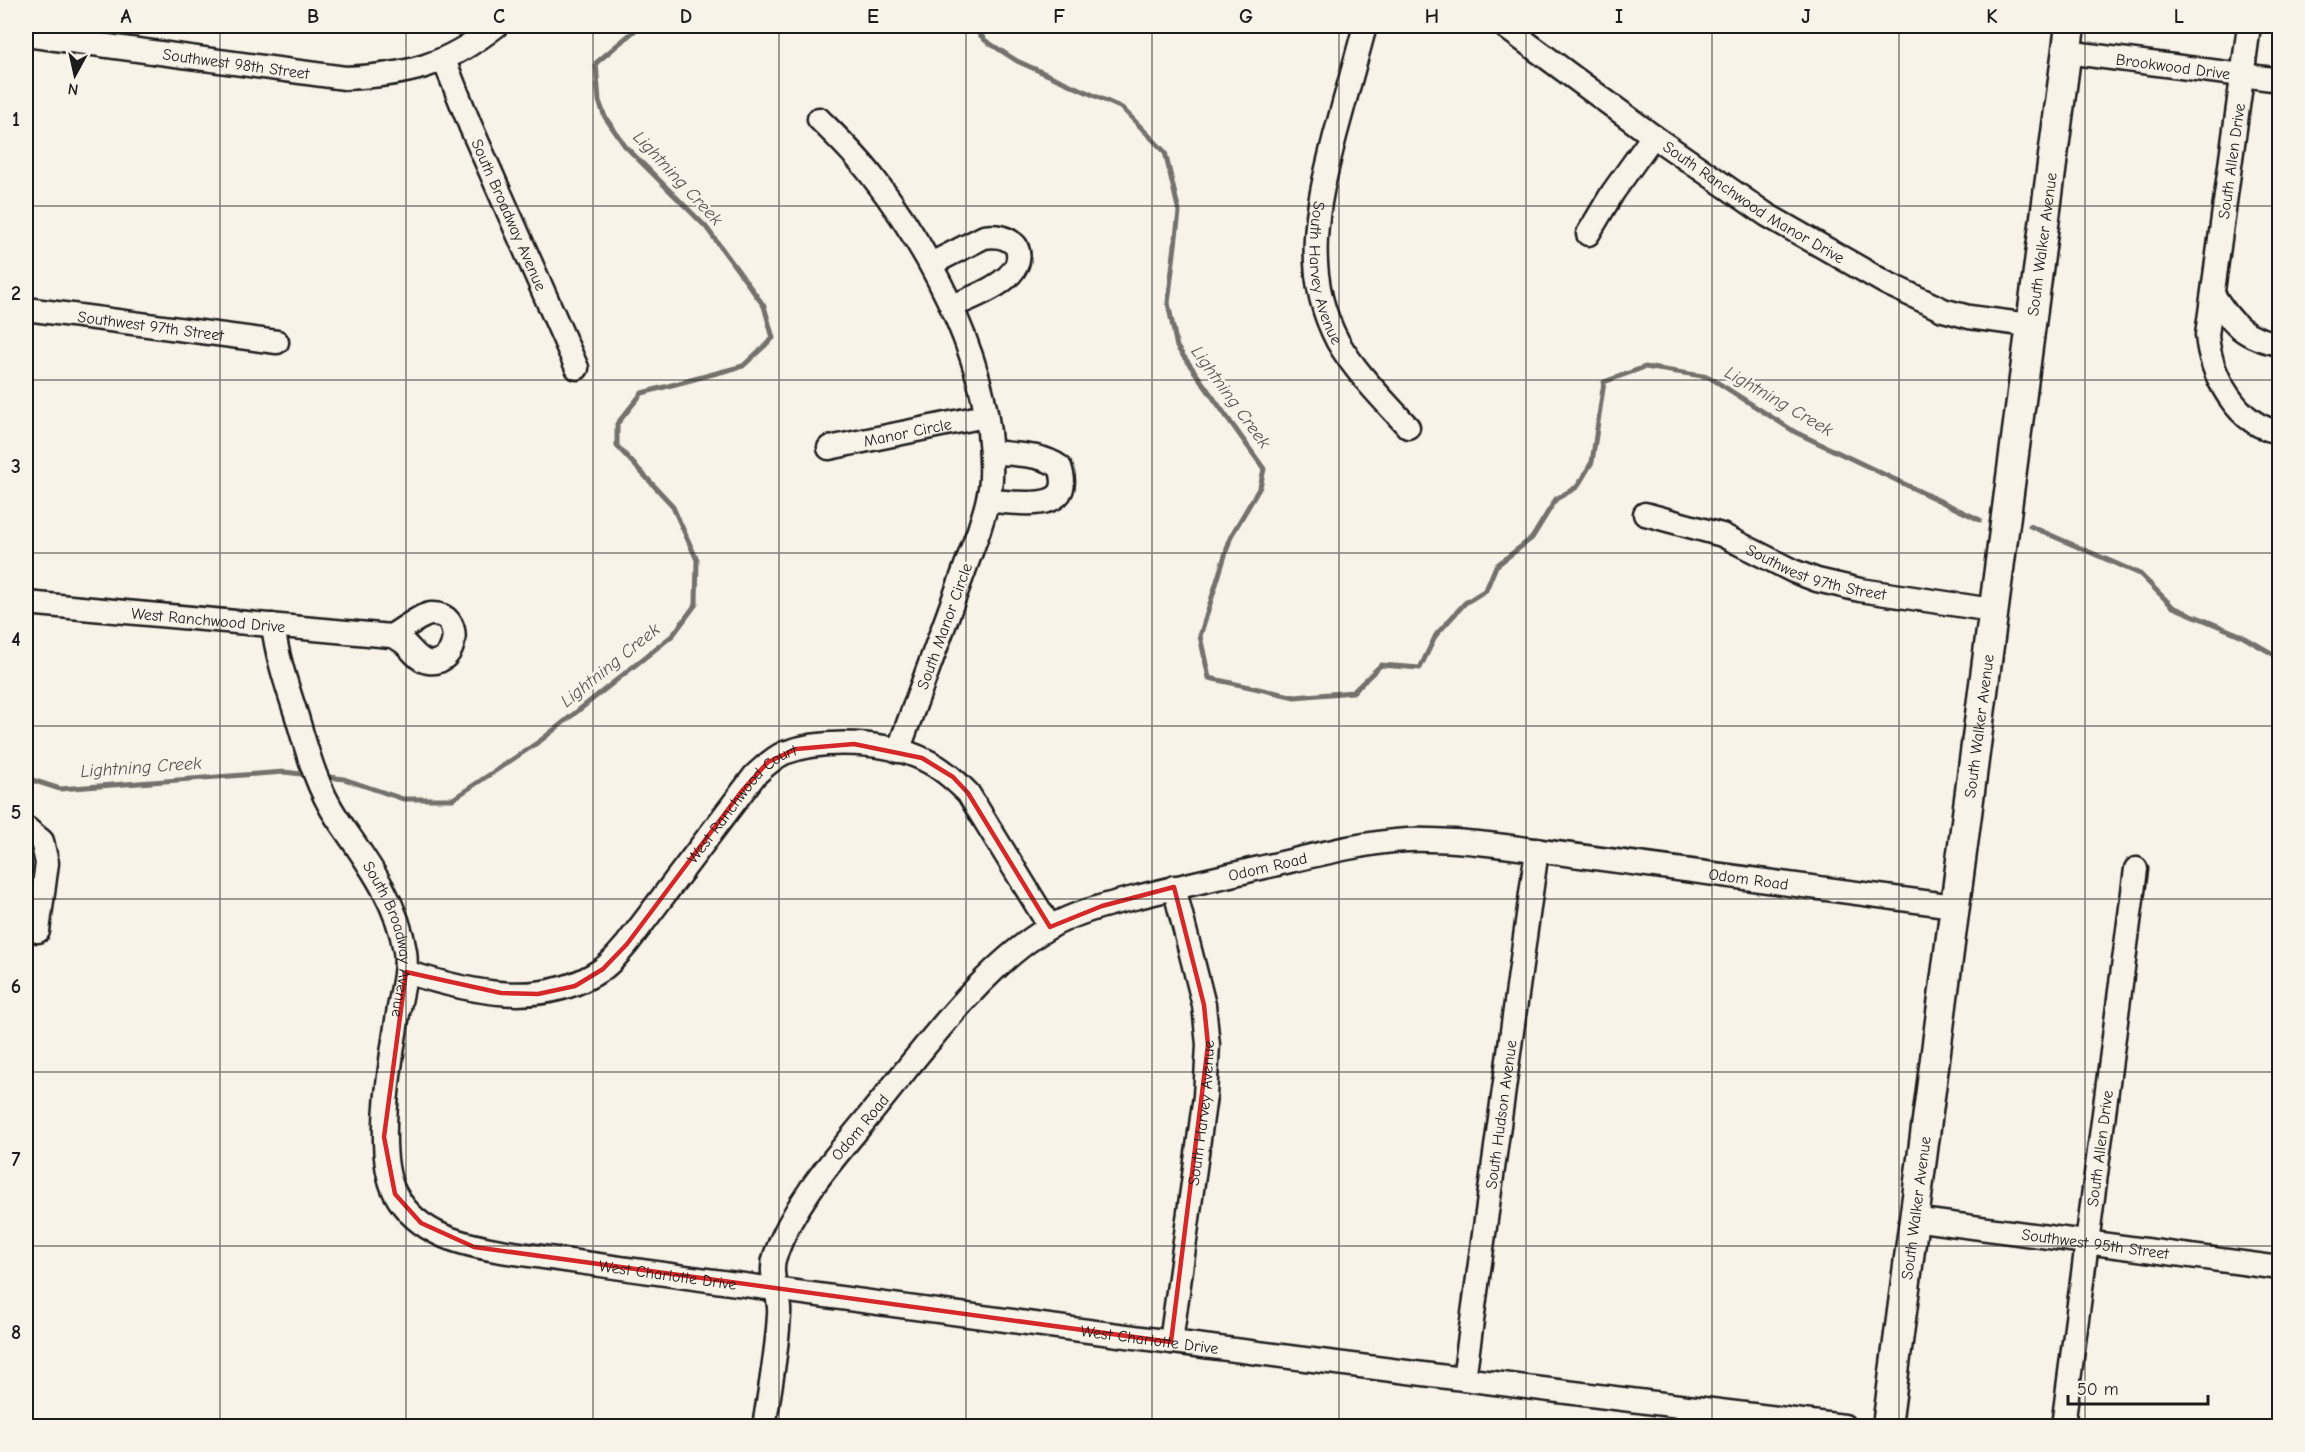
<svg xmlns="http://www.w3.org/2000/svg" width="2305" height="1452" font-family="'Comic Neue',sans-serif">
  <rect width="100%" height="100%" fill="#f7f3e8"/>
  <filter id="ink" filterUnits="userSpaceOnUse"><feTurbulence type="fractalNoise" baseFrequency=".0167" numOctaves="2"/><feDisplacementMap in="SourceGraphic" scale="12" xChannelSelector="R" yChannelSelector="G"/><feConvolveMatrix kernelMatrix="1 2 1 2 8 2 1 2 1" color-interpolation-filters="sRGB"/></filter>
  <g filter="url(#ink)">
    <g fill="none" stroke-linecap="round" stroke-linejoin="round">
      <path stroke="#72716c" stroke-width="5" d="M972 26 986 41 1017 61 1122 108 1165 152 1179 212 1168 303 1177 347 1264 469 1260 487 1231 536 1200 636 1209 678 1295 697 1353 692 1381 665 1420 668 1436 635 1465 603 1486 590 1496 566 1532 538 1556 499 1577 487 1592 462 1604 382 1645 367 1709 377 1795 432 1980 520
        M2030 526 2140 574 2173 607 2240 635 2280 658
        M322 776 344 779 403 799H453L540 741 673 635 696 604 697 560 672 505 617 446V424L642 393 743 366 773 338 764 306 706 227 625 146 605 117 599 101 596 63 640 26
        M26 778 60 789 284 772 310 775"/>
      <defs>
        <g id="minor">
          <path id="s1" d="M1365 26C1355 62 1345 99 1335 136 1317 207 1301 273 1338 342 1356 373 1384 400 1408 427"/>
          <path id="s2" d="M1504 26 1653 136 1767 215 1886 283 1943 310 1969 317 2029 325"/>
          <path d="M2249 26 2207 335C2210 374 2237 426 2280 432"/>
          <path id="s3" d="M26 35 345 78C409 75 445 66 496 26"/>
          <path id="s4" d="M2066 52 2280 80"/>
          <path id="s5" d="M444 60 470 125 577 368"/>
          <path d="M819 119C837 137 856 155 872 176 934 256 995 373 991 477 991 495 984 513 979 530L898 751"/>
          <path d="M1588 234 1613 192 1653 136"/>
          <path d="M931 264 984 237C995 235 1008 237 1016 246 1031 277 974 297 952 306"/>
          <path d="M2214 296C2233 325 2244 338 2280 344"/>
          <path id="s6" d="M26 309 277 342"/>
          <path id="s7" d="M829 448 985 416"/>
          <path d="M988 501C1015 501 1077 516 1060 467 1040 453 1014 455 991 452"/>
          <path id="s8" d="M1645 514 1722 535 1793 571 1817 580 1860 590 1992 610"/>
          <path id="s9" d="M26 603 391 636C395 637 399 639 403 642 411 648 417 660 428 662 458 667 465 612 431 614 420 615 402 630 391 636"/>
          <path id="s10" d="M273 625C277 657 287 686 297 717 307 751 317 788 337 818 365 859 397 900 405 951 408 972 401 993 398 1014 391 1059 374 1153 395 1193 418 1236 464 1245 507 1252 952 1315 1398 1372 1844 1426"/>
          <path d="M26 828 42 841 47 863 38 931"/>
          <path id="s11" d="M406 972C469 992 542 1010 601 970 611 964 619 953 627 944L755 775C764 767 773 758 784 753 823 738 887 741 925 760 942 768 955 780 968 793L1050 927"/>
          <path id="s12" d="M1913 1219 2280 1268"/>
          <path id="s13" d="M1171 1342 1205 1096 1208 1045 1204 1005 1174 887"/>
          <path id="s14" d="M1464 1379 1537 850"/>
          <path id="s15" d="M764 1426C770 1390 777 1352 779 1315 781 1295 768 1276 775 1256 795 1199 840 1152 877 1106 924 1048 984 966 1048 928 1074 913 1105 905 1134 898 1176 887 1218 878 1260 868 1305 858 1362 842 1408 840 1440 839 1472 842 1504 846L1954 906"/>
          <path id="s16" d="M2063 1426 2136 869"/>
        </g>
        <g id="major">
          <path id="s17" d="M1887 1426 2070 26"/>
        </g>
      </defs>
      <use href="#minor" stroke="#1c1c1c" stroke-width="27"/>
      <use href="#major" stroke="#1c1c1c" stroke-width="33"/>
      <use href="#minor" stroke="#f7f3e8" stroke-width="22"/>
      <use href="#major" stroke="#f7f3e8" stroke-width="28"/>
    </g>
  </g>
  <path fill="none" stroke="#d62828" stroke-width="4.5" stroke-linejoin="round" d="M854 744 922 758 953 777 968 793 1050 927 1102 906 1174 887 1204 1005 1208 1045 1171 1342 474 1247 421 1223 395 1194 384 1137 406 972 501 993 538 994 575 986 603 969 627 944 741 792 768 762 796 749Z"/>
  <path fill="none" stroke="#1c1c1c" stroke-width="1.5" stroke-opacity="0.55" d="M220 26V1426M406 26V1426M593 26V1426M779 26V1426M966 26V1426M1152 26V1426M1339 26V1426M1526 26V1426M1712 26V1426M1899 26V1426M2085 26V1426M26 206H2280M26 380H2280M26 553H2280M26 726H2280M26 899H2280M26 1072H2280M26 1246H2280"/>
  <g text-anchor="middle" stroke-width="5" stroke-linejoin="round" paint-order="stroke">
    <g font-size="16" fill="#1c1c1c" stroke="#f7f3e8">
      <text dy="6" stroke="none"><textPath href="#s3" startOffset="212">Southwest 98th Street</textPath></text>
      <text dy="6" stroke="none"><textPath href="#s4" startOffset="108">Brookwood Drive</textPath></text>
      <text transform="translate(2231 161) rotate(-82)" y="6">South Allen Drive</text>
      <text dy="6" stroke="none"><textPath href="#s2" startOffset="306">South Ranchwood Manor Drive</textPath></text>
      <text dy="6" stroke="none"><textPath href="#s5" startOffset="168">South Broadway Avenue</textPath></text>
      <text dy="6" stroke="none"><textPath href="#s17" startOffset="1192">South Walker Avenue</textPath></text>
      <text dy="6" stroke="none"><textPath href="#s1" startOffset="254">South Harvey Avenue</textPath></text>
      <text dy="6" stroke="none"><textPath href="#s6" startOffset="126">Southwest 97th Street</textPath></text>
      <text dy="6" stroke="none"><textPath href="#s7" startOffset="80">Manor Circle</textPath></text>
      <text dy="6" stroke="none"><textPath href="#s8" startOffset="182">Southwest 97th Street</textPath></text>
      <text dy="6" stroke="none"><textPath href="#s9" startOffset="183">West Ranchwood Drive</textPath></text>
      <text transform="translate(944 626) rotate(-70)" y="6">South Manor Circle</text>
      <text dy="6" stroke="none"><textPath href="#s17" startOffset="706">South Walker Avenue</textPath></text>
      <text dy="6" stroke="none"><textPath href="#s11" startOffset="422">West Ranchwood Court</textPath></text>
      <text dy="6" stroke="none"><textPath href="#s15" startOffset="831">Odom Road</textPath></text>
      <text dy="6" stroke="none"><textPath href="#s15" startOffset="1317">Odom Road</textPath></text>
      <text dy="6" stroke="none"><textPath href="#s10" startOffset="340">South Broadway Avenue</textPath></text>
      <text dy="6" stroke="none"><textPath href="#s13" startOffset="231">South Harvey Avenue</textPath></text>
      <text dy="6" stroke="none"><textPath href="#s14" startOffset="267">South Hudson Avenue</textPath></text>
      <text dy="6" stroke="none"><textPath href="#s15" startOffset="327">Odom Road</textPath></text>
      <text dy="6" stroke="none"><textPath href="#s16" startOffset="280">South Allen Drive</textPath></text>
      <text dy="6" stroke="none"><textPath href="#s17" startOffset="220">South Walker Avenue</textPath></text>
      <text dy="6" stroke="none"><textPath href="#s12" startOffset="184">Southwest 95th Street</textPath></text>
      <text dy="6" stroke="none"><textPath href="#s10" startOffset="894">West Charlotte Drive</textPath></text>
      <text dy="6" stroke="none"><textPath href="#s10" startOffset="1380">West Charlotte Drive</textPath></text>
    </g>
    <g font-size="18" font-style="italic" fill="#565452" stroke="#f7f3e8">
      <text transform="translate(678 178) rotate(47)" y="6">Lightning Creek</text>
      <text transform="translate(1231 397) rotate(54)" y="6">Lightning Creek</text>
      <text transform="translate(1779 401) rotate(30)" y="6">Lightning Creek</text>
      <text transform="translate(610 665) rotate(-39)" y="6">Lightning Creek</text>
      <text transform="translate(141 767) rotate(-4)" y="6">Lightning Creek</text>
    </g>
  </g>
  <rect width="2305" height="1452" fill="none" stroke="#f7f3e8" stroke-width="66"/>
  <g transform="translate(75 75) rotate(188)" stroke="#f7f3e8" stroke-width="4.5" paint-order="stroke">
  <path d="M0-4.5L10 22L0 15L-10 22Z" fill="#1c1c1c"/>
  <text y="-9" font-size="16" font-weight="bold" text-anchor="middle" fill="#1c1c1c">N</text>
  </g>
  <path d="M2068 1395v9h140v-9" fill="none" stroke="#1c1c1c" stroke-width="3"/>
  <text x="2077" y="1395" font-size="18" fill="#1c1c1c" stroke="#f7f3e8" stroke-width="4.5" paint-order="stroke">50 m</text>
  <rect x="33" y="33" width="2239" height="1386" fill="none" stroke="#1c1c1c" stroke-width="2"/>
  <g font-size="20" text-anchor="middle" font-weight="bold" fill="#1c1c1c">
    <text x="126" y="23">A</text>
    <text x="313" y="23">B</text>
    <text x="499" y="23">C</text>
    <text x="686" y="23">D</text>
    <text x="873" y="23">E</text>
    <text x="1059" y="23">F</text>
    <text x="1246" y="23">G</text>
    <text x="1432" y="23">H</text>
    <text x="1619" y="23">I</text>
    <text x="1806" y="23">J</text>
    <text x="1992" y="23">K</text>
    <text x="2179" y="23">L</text>
    <text x="16" y="126">1</text>
    <text x="16" y="300">2</text>
    <text x="16" y="473">3</text>
    <text x="16" y="646">4</text>
    <text x="16" y="819">5</text>
    <text x="16" y="993">6</text>
    <text x="16" y="1166">7</text>
    <text x="16" y="1339">8</text>
  </g>
</svg>
